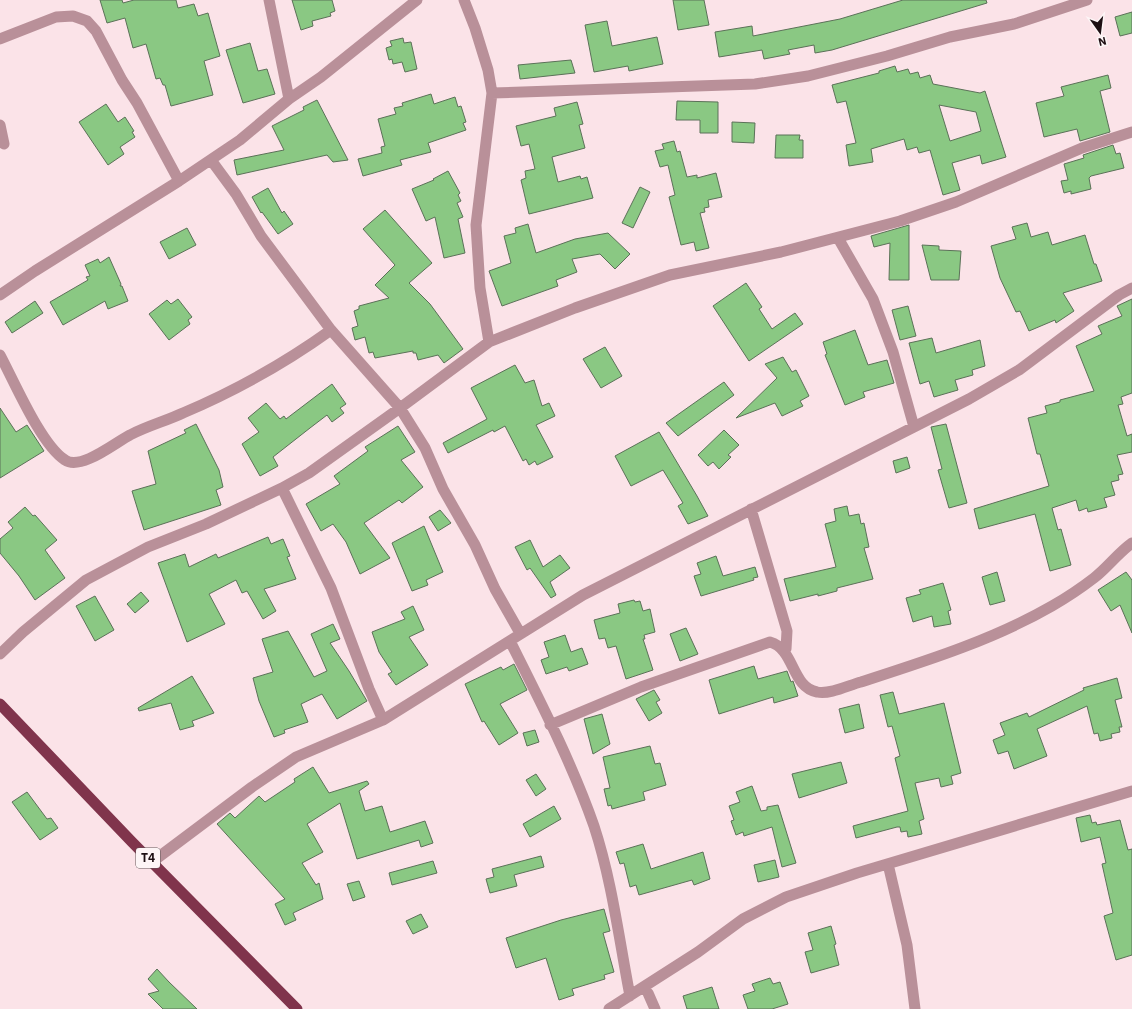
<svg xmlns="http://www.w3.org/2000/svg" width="1132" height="1009" font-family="'IBM Plex Sans',sans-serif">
  <rect width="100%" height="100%" fill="#fbe3e8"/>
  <path fill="#8ac883" stroke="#5b7158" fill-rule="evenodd" d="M100 0H122L123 3 134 0H176L178 8 194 4 198 16 208 13 220 56 204 61 213 95 171 106 165 85H163L160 78 156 79 146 44 133 48 125 18 107 23Z
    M292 0H332L335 11 330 13 331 16 312 21 313 26 301 30Z
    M673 0H704L709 25 678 30Z
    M903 0H986L987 3 832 50 815 53 814 45 788 50 790 54 764 59 762 50 719 57 715 32 752 26 753 36 840 19Z
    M1132 12V33L1120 36 1115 17Z
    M607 21 612 46 657 37 663 64 629 71 628 66 594 72 585 25Z
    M403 38 404 43 411 42 417 69 405 72 402 62 393 64 392 59 389 60 386 48 392 46 390 41Z
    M250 43 258 71 267 69 275 94 243 103 226 50Z
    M571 60 575 73 520 79 518 65Z
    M895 66 897 72 908 69 910 74 918 72 920 78 930 75 933 84 980 93 985 91 1006 157 982 164 980 155 952 163 960 190 943 195 930 150 919 153 917 147 907 150 904 139 871 149 873 162 849 166 846 145 856 143 846 101 837 103 832 85 879 73V71ZM939 105 976 112 981 131 950 141Z
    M1108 75 1111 88 1100 91 1110 132 1080 141 1077 129 1044 137 1036 103 1064 96 1061 87Z
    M431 94 434 104 455 97 458 107 461 106 466 122 463 123 466 130 428 143 431 152 400 160 402 165 363 176 358 159 382 153 381 147 385 146 378 119 396 114 394 108 403 106 402 103Z
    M317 100 348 160 333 162 327 155 237 175 234 160 284 150 272 126 304 110 303 107Z
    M677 101 718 102V133H700V120H676Z
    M577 102 583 124 579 125 585 148 552 157 558 182 580 176 581 179 587 177 593 198 529 214 521 180 526 178 525 171 535 169 529 144 521 146 516 126 556 116 554 108Z
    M106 104 118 122 125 117 134 131 132 132 135 137 120 147 124 154 108 165 79 122Z
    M732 122 755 123 754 143 732 142Z
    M776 135H800L799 140H803V158H775Z
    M674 141 677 152 680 151 687 177 697 175V178L716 173 722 197 708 200 709 207 704 208 705 212 700 213 709 248 696 251 694 242 681 245 669 197 675 195 668 165 660 167 655 151 664 149 662 144Z
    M1113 145 1116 154 1120 153 1124 168 1091 176 1089 178 1091 189 1071 194V191L1064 193 1061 181 1068 180 1064 164 1084 158 1083 155Z
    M448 171 460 193 458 195 461 201 457 203 463 217 458 219 465 253 444 258 435 217 426 221 412 189 434 180 433 179Z
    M640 187 650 192 633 228 622 223Z
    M268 188 282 213 284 211 293 224 278 234 262 212 261 213 252 197Z
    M385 210 432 263 409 283 430 304 463 349 444 363 438 355 418 360 416 353H413V351L375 358 373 352 369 353 365 337 355 340 352 328 358 326 354 311 359 309V306L389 298 375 285 395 265 363 229Z
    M1027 223 1031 237 1048 232 1052 245 1085 235 1094 264H1096L1102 281 1063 293 1074 311 1056 323 1055 320 1029 331 1020 311 1016 312 1000 278 991 246 1016 239 1012 227Z
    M528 224 536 253 575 239 608 233 630 254 615 269 600 254 572 259 577 272 556 280 558 286 502 306 489 271 511 263 504 236 516 233 515 228Z
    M909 225V280H889L890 243 874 247 871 236Z
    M187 228 196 245 169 259 160 242Z
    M922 245 939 246V250L961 251 959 280H931Z
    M109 257 121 284 120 286H122L128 301 108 309 105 301 63 325 50 302 88 280 86 277 90 276 85 265 98 259 100 263Z
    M746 283 762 307 759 309 772 329 795 313 803 324 749 361 713 306Z
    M178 299 192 317 188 320 190 324 169 340 149 314 167 300 171 304Z
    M1132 299V393L1121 397 1123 404 1118 405 1127 436 1132 434V452L1117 455 1123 474 1118 475 1119 480 1111 482 1115 495 1104 498 1107 507 1088 512 1087 508 1079 511 1076 500 1052 508 1058 530 1061 529 1071 565 1050 571 1035 514 979 529 974 509 1049 486 1040 454H1037L1028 418 1047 413 1045 406 1060 402V400L1094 391 1076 346 1102 334 1098 326 1122 316 1117 306Z
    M35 301 43 313 12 333 5 322Z
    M908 306 916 336 900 340 892 310Z
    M855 330 868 365 887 360 894 383 863 392 865 397 845 405 825 355 827 354 823 342Z
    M932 338 936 353 980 340 985 366 972 370 973 375 955 380 958 390 934 397 929 381 920 384 909 343Z
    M605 347 622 376 601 388 583 359Z
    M783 357 792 372 796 370 809 396 800 401 803 406 782 416 775 403 736 418 777 378 765 364Z
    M515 365 525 383 534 380 542 406 549 403 555 416 536 425 553 457 537 465 535 461 529 465 526 459 523 461 505 426 494 432 493 430 448 453 443 443 487 419 471 388Z
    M724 382 734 395 678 436 666 423Z
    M332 384 346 404 340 408 344 413 332 422 327 415 310 428 273 457 278 466 260 476 242 444 259 432 248 418 266 403 280 419 284 416 286 419Z
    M0 408 16 432 27 425 44 451 0 478Z
    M196 424 219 470 223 487 216 490 221 505 144 530 132 491 156 484 148 451 186 433 184 430Z
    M946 424 967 503 949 508 938 470 942 469 931 427Z
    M398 426 415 452 401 460 423 487 402 503 399 500 364 523 390 558 360 574 346 542 333 524 321 531 306 504 340 484 334 476 368 451 365 447Z
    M724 430 739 445 728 455 731 457 719 469 713 462 708 466 698 455Z
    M659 432 697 496 708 516 688 524 678 506 683 503 663 470 631 486 615 456Z
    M907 457 910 468 896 473 893 461Z
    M847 506 849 516 859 514 861 524 864 523 869 547 864 548 873 579 837 588V591L818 596V594L790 601 784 579 836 567 825 524 836 521 834 509Z
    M25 507 33 516 35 515 57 540 45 550 65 578 35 600 19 576 0 553V539L13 528 8 522Z
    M440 510 451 523 438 531 429 517Z
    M424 526 443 572 426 580 428 585 412 591 392 543Z
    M268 537 271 544 283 539 290 556 287 557 296 579 264 589 276 611 263 619 247 591 242 593 236 580 209 594 225 624 187 642 158 563 185 554 189 567 216 554 218 558Z
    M530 540 543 567 560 555 570 568 550 582 556 595 551 598 530 568 527 570 515 547Z
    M716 556 723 576 755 567 758 577 753 578 754 580 701 596 694 576 701 574 697 563Z
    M997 572 1005 601 990 605 982 577Z
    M1126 572 1132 580V633L1120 605 1111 611 1098 590Z
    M943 583 951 610 948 611 951 624 934 627 932 616 913 622 906 598 921 594 919 590Z
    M141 592 149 601 135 613 127 604Z
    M95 596 114 630 95 641 76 606Z
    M634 600 635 602 640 601 643 611 650 609 655 632 644 635 645 639H643L653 670 626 679 616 646 608 648 605 638 599 639 594 620 620 613 618 604Z
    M413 606 424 630 409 637 428 665 396 685 388 674 392 672 379 652 372 632 405 619 401 612Z
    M333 624 340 639 330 643 349 671 367 701 337 719 322 694 301 704 308 722 284 730 285 733 274 737 259 701 253 678 273 672 262 639 288 631 314 677 327 671 311 634Z
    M686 628 698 654 680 661 670 634Z
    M565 635 571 652 582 648 588 664 569 671 567 667 546 674 541 660 549 657 544 642Z
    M514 664 527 690 500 704 518 733 499 745 484 721 482 722 465 684 501 667 503 670Z
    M754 666 758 679 787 671 791 682 793 681 798 696 774 703 773 697 719 714 709 680Z
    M192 676 214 713 192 721 194 726 180 730 171 703 139 711 138 708Z
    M1117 678 1122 698 1115 700 1122 727H1119L1120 732 1111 734 1112 738 1100 741 1098 733 1094 734 1087 706 1037 729 1047 756 1014 769 1008 751 998 754 993 740 1005 735 1000 723 1027 713 1029 717 1084 690 1083 688Z
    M654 690 660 700 656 702 662 713 649 721 636 699Z
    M893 692 899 714 944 703 961 773 951 776 953 784 941 787 939 778 915 783 924 819 919 821 922 834 908 837 907 831 901 832 900 827H897L856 838 853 826 908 811 895 758 900 756 892 726 888 727 880 695Z
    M859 704 864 728 845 733 839 709Z
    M602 714 610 744 593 754 584 719Z
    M535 730 539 742 527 746 523 733Z
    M650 746 655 764 660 763 666 785 643 792 645 800 612 809 611 805 608 806 604 789 610 788 603 757Z
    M841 762 847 783 799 798 792 774Z
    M313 767 329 793 367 781 369 784 359 791 365 811 382 806 390 832 425 821 433 843 421 847 419 840 357 859 340 803 307 824 323 852 302 863 316 885 319 883 323 899 293 913 296 920 285 925 275 904 285 899 217 824 230 813 235 818 259 796 265 802 295 782 294 779Z
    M536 774 546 789 536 796 526 780Z
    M752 786 761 811 767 810V807L778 805 796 863 782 867 772 827 744 836 743 832 736 835 731 821 734 820 729 806 740 802 736 792Z
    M27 792 47 819 51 818 58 828 40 840 12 802Z
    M554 806 561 819 530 837 523 824Z
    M1090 815 1092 823 1096 822 1097 825 1120 820 1128 850 1132 849V955L1116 960 1104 916 1113 913 1102 864 1106 863 1100 837 1081 842 1076 818Z
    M643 844 651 869 703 852 710 879 694 885 692 880 639 895 636 885 630 887 624 863 620 864 616 852Z
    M541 856 544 867 514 875 517 886 490 893 486 879 494 877 492 869Z
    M775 860 779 877 758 882 754 865Z
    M433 861 437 873 392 885 389 873Z
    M359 881 365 897 353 901 347 884Z
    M604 909 610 931 603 933 614 972 604 975 605 979 572 989 574 995 559 1000 546 958 516 968 506 938 561 920Z
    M421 914 428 927 413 934 406 921Z
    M831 926 836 944 834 945 839 965 811 973 805 952 813 950 808 933Z
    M157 969 169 982 197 1009H163L148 994 159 991 148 979Z
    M770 978 773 984 780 982 788 1004 772 1009H748L743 995 755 991 752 984Z
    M712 987 719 1009H687L683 996Z"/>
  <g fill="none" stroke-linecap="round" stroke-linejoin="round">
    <path stroke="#b99099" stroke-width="11" d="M269 0 289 99
      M464 0 475 28 488 70 492 93 476 225 480 288 489 342
      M0 39 56 17 73 16 87 21 96 31 122 80 137 103 179 181
      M492 93 755 84 808 76 887 56 950 37 1014 24 1087 0
      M0 125 4 144
      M211 160 236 194 261 236 331 330 400 408 425 448 443 489 475 545 495 589 520 633
      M838 238 873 299 893 352 914 427
      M0 295 35 271 179 181 240 140 289 99 321 77 417 0
      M0 355C14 381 41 445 65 460 81 471 116 442 130 435 147 426 166 421 183 413 235 391 285 363 331 330
      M282 488 331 588 369 689 383 720
      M751 509 787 631 786 649 781 647
      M510 641C540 701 572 763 594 826 612 881 619 939 630 996
      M0 654 23 632 86 580 148 547 206 524 282 488 309 473 400 408 489 342 575 308 670 275 781 252 900 221 956 202 1082 148 1132 132
      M550 725 641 687 770 642C795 649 791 687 817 692 830 695 849 685 861 682 926 661 993 640 1052 606 1066 598 1081 588 1094 578 1108 567 1118 553 1132 543
      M152 862 252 787 296 757 383 720 583 595 969 399 1019 370 1119 295 1132 288
      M888 864 907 945 915 1009
      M648 993 655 1009
      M609 1009 698 952 743 919 786 897 857 873 1132 791"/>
    <path stroke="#80344c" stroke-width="11" d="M0 704 132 842 297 1009"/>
  </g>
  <g text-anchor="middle" stroke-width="3" stroke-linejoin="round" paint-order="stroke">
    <rect fill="#fdf5f6" stroke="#605457" stroke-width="1" x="136" y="848" width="24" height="20" rx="3"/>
    <g font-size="12" font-weight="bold" fill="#1d0f13">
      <text x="148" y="862">T4</text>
    </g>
  </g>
  <g transform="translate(1100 32) rotate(166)" stroke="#fdf5f6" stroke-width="3" paint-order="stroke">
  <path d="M0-3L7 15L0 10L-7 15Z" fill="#1d0f13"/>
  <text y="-6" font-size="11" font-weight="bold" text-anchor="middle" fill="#1d0f13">N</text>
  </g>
</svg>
